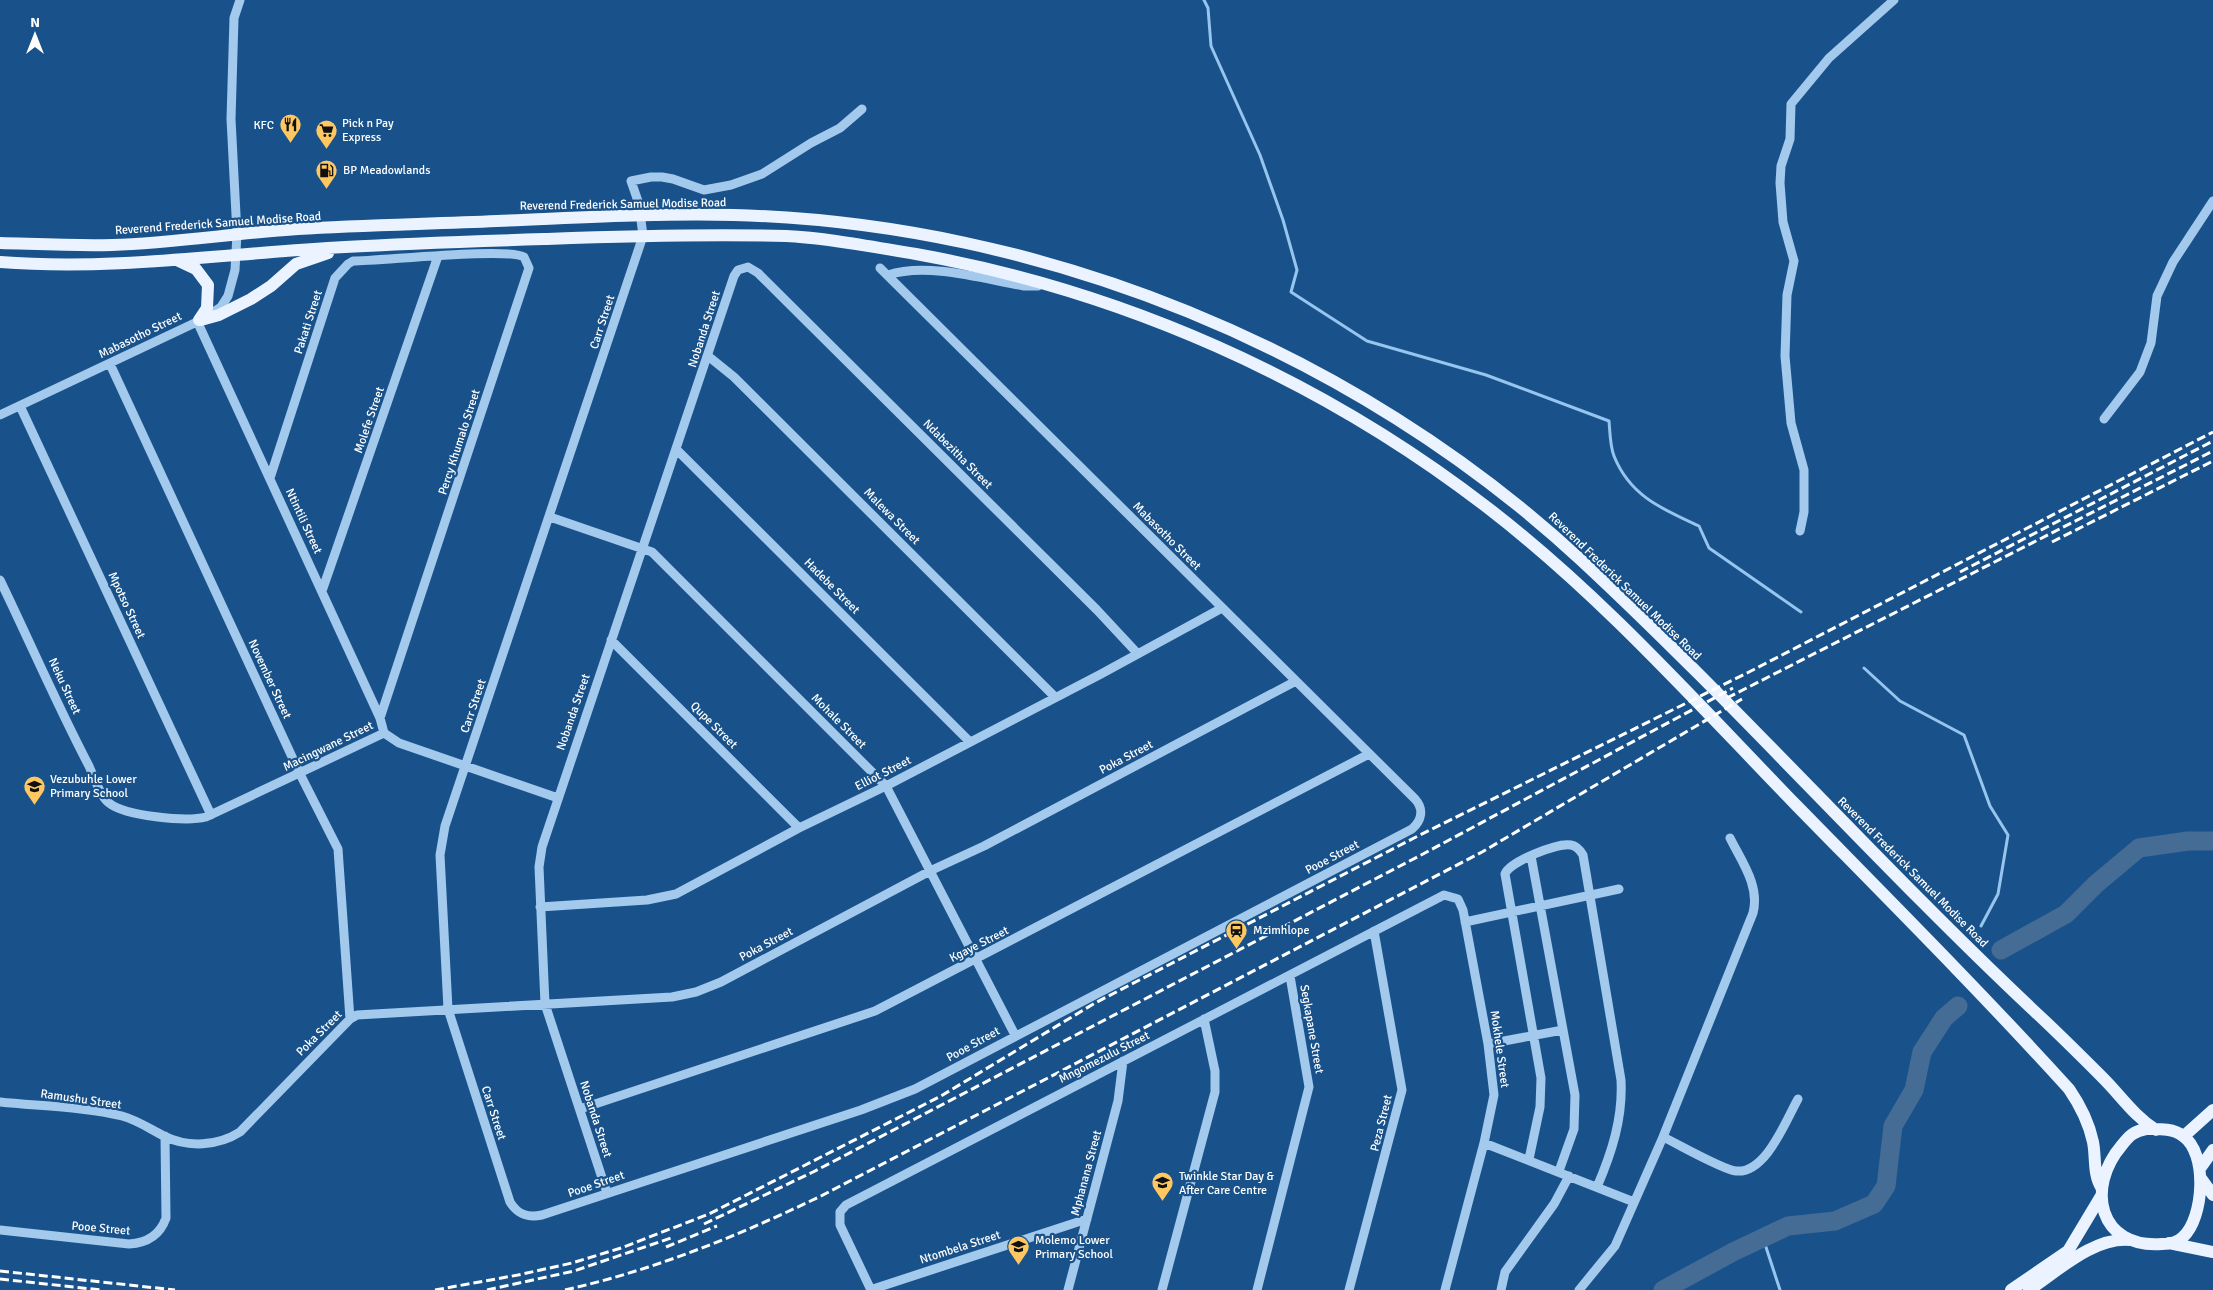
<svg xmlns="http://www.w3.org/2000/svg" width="2213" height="1290" font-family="Signika,sans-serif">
  <rect width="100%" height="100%" fill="#19528a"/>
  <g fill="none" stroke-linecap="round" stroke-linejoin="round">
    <path stroke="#96c5f0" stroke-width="3" d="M1204 0 1208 8 1211 46 1260 155 1283 220 1297 270 1291 292 1367 341 1486 375 1609 421C1610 432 1610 446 1614 456 1630 496 1662 509 1699 526L1709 548 1801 612
      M1864 668 1900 701 1964 735 1990 806 2008 835 1998 894 1981 926
      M1763 1238 1780 1290"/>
    <path stroke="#446c95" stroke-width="19" d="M2001 950 2066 914 2096 884 2139 848 2188 841H2213
      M1663 1290 1733 1252 1788 1226 1835 1221 1874 1204 1886 1186 1893 1126 1914 1090 1922 1052 1944 1018 1958 1006"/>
    <path stroke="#a3c9ed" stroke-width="9" d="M862 109 840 128 811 143 762 174 731 185 704 190 673 179 662 177H651L631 181 639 204 643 236 445 826 440 855 448 1009 510 1202C518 1215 528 1218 542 1215L861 1110 915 1089 1412 829C1422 820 1424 809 1415 799L880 268
      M888 275C927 262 984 279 1024 286H1038
      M197 321 380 718 384 733
      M708 356 734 377 1055 697
      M110 364 300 774 338 849 350 1019
      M20 406 211 815
      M0 415 201 320 221 307 228 296 235 270 237 234 231 119 234 18 240 0
      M2104 419 2140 372 2151 343 2157 296 2173 262 2213 201
      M676 449 970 742
      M270 478 335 278 348 264 353 261C381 261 508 247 524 257L529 268 380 718
      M550 517 652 552 886 786 1015 1035
      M1800 531 1804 512V470L1791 423 1785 356 1787 295 1794 261 1783 222 1780 183 1781 166 1790 139 1791 104 1829 58 1894 0
      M0 580C30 642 57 705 89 766 94 777 100 796 109 803 125 816 186 822 206 817L384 733
      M322 591 438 256
      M611 640 799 828
      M384 733 399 743 558 798
      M1531 856 1575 1095 1574 1129 1559 1171
      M540 907 647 900 676 894 799 828 886 786 1101 674 1222 608
      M1465 922 1619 889
      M1488 1044 1563 1030
      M0 1102C38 1106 86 1107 122 1116 137 1120 150 1129 164 1136 188 1148 218 1146 240 1132L350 1019 357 1015 672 997 696 992 721 982 932 870 984 846 1296 681
      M580 1109 875 1011 1369 754
      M1663 1137C1678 1144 1723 1170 1736 1171 1766 1174 1786 1120 1798 1099
      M1484 1143 1634 1202
      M1529 1159 1540 1107 1541 1078 1505 874C1509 862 1558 842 1571 845 1577 846 1580 850 1583 855L1621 1080C1623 1118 1612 1152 1597 1187
      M607 1193 545 1004 539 867 542 847 734 276 738 270 748 267 758 273 1097 610 1138 654
      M0 1230 129 1244C147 1243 160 1235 166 1218L165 1136
      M870 1290 1087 1219
      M871 1290 840 1225V1212L846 1205 1444 895 1458 899 1463 910 1488 1044 1494 1095 1484 1143 1445 1290
      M1068 1290 1118 1101 1123 1061
      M1162 1290 1215 1092V1071L1204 1019
      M1257 1290 1309 1087 1290 976
      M1349 1290 1402 1090 1374 931
      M1501 1290 1505 1272 1554 1204 1569 1176
      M1579 1290 1615 1246 1663 1137 1753 913C1760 886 1742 862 1730 838"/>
    <path stroke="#eaf3ff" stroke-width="12" d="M0 243C37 244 75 246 112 245 174 243 236 233 298 229 364 225 431 224 497 221 576 218 655 213 734 215 1043 223 1354 350 1581 560 1736 704 1877 863 2031 1008 2056 1031 2079 1054 2103 1078 2121 1096 2134 1116 2156 1130
      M177 260 196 269 208 285 207 308 199 320
      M0 262C115 271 230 253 345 247 412 243 480 241 547 239 627 236 706 234 786 236 829 238 873 247 916 254 1123 291 1321 379 1488 508 1601 595 1697 703 1796 805 1888 899 1981 992 2069 1089 2080 1105 2089 1123 2093 1142 2096 1157 2093 1174 2101 1187
      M201 320 219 315 251 299 271 286 296 264 328 253
      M2146 1129C2158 1129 2173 1128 2183 1136 2208 1153 2204 1218 2183 1237 2178 1242 2170 1244 2162 1244 2099 1249 2085 1188 2122 1145 2129 1136 2134 1131 2146 1129Z
      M2184 1136 2213 1110
      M2201 1167 2213 1150
      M2200 1177 2213 1195
      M2169 1243 2213 1252
      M2011 1290 2068 1251 2101 1196
      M2029 1290C2058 1271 2093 1237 2130 1240"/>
    <path stroke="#fff" stroke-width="3" stroke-dasharray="9 4" stroke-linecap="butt" d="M2052 542 2213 461
      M1960 572 2213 441
      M1727 698 2213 451
      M704 1224 813 1172 1423 854 1733 688
      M666 1247 717 1226
      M0 1271 175 1290
      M0 1279 101 1290
      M435 1290 518 1275 572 1263 621 1248 709 1214 941 1096 1095 1003 1414 838 1749 672 2213 432
      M487 1290 574 1271 674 1237
      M565 1290C654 1270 738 1236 821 1196L1482 852 1742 699"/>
  </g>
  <defs>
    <symbol id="restaurant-pin" viewBox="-11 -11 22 30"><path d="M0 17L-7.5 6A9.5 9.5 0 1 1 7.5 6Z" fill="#ffc760" stroke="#19528a"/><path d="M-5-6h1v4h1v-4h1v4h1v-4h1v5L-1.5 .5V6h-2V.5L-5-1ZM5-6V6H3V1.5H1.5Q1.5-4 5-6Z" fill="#111"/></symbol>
    <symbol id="supermarket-pin" viewBox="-11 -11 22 30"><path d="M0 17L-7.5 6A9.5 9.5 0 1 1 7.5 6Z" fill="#ffc760" stroke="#19528a"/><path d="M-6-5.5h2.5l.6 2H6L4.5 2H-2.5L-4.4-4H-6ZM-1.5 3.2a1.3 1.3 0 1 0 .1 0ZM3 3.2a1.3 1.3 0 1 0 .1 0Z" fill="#111"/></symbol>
    <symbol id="fuel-pin" viewBox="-11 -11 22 30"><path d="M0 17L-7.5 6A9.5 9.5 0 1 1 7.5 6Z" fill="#ffc760" stroke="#19528a"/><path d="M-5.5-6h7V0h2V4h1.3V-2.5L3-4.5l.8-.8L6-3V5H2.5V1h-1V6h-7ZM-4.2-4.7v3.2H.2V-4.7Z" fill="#111"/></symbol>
    <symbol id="school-pin" viewBox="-11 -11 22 30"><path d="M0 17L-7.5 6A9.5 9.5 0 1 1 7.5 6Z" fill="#ffc760" stroke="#19528a"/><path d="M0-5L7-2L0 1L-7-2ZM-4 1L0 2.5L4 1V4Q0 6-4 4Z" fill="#111"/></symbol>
    <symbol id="station-pin" viewBox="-11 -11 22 30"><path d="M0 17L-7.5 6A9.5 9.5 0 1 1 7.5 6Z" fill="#ffc760" stroke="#19528a"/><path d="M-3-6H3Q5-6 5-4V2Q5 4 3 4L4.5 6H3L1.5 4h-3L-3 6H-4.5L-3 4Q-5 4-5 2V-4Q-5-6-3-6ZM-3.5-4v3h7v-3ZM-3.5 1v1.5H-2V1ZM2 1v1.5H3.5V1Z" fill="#111"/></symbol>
  </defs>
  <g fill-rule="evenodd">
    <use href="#restaurant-pin" x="278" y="112" width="25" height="34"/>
    <use href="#supermarket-pin" x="314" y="118" width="25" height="34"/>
    <use href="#fuel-pin" x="314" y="158" width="25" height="34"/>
    <use href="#school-pin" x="22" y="774" width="25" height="34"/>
    <use href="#station-pin" x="1224" y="918" width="25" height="34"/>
    <use href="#school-pin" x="1150" y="1170" width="25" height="34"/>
    <use href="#school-pin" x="1006" y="1234" width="25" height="34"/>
  </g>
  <g text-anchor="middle" stroke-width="4.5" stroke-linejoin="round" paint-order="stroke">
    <g font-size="12" fill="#fff" stroke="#19528a" text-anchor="start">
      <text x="342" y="127">Pick n Pay<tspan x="342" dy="14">Express</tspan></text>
      <text x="274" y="129" text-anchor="end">KFC</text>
      <text x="343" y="174">BP Meadowlands</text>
      <text x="50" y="783">Vezubuhle Lower<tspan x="50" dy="14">Primary School</tspan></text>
      <text x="1253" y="934">Mzimhlope</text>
      <text x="1179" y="1180">Twinkle Star Day &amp;<tspan x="1179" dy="14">After Care Centre</tspan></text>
      <text x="1035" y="1244">Molemo Lower<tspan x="1035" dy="14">Primary School</tspan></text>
    </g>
    <g font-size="12" fill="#fff" stroke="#19528a">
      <text transform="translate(623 204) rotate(-1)" y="4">Reverend Frederick Samuel Modise Road</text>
      <text transform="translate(218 223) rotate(-4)" y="4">Reverend Frederick Samuel Modise Road</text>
      <text transform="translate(308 322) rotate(-72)" y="4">Pakati Street</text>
      <text transform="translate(602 322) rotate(-72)" y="4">Carr Street</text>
      <text transform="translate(704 329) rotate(-72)" y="4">Nobanda Street</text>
      <text transform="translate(140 335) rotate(-26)" y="4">Mabasotho Street</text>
      <text transform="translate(369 420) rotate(-71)" y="4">Molefe Street</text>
      <text transform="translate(459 442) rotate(-72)" y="4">Percy Khumalo Street</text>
      <text transform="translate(958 454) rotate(45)" y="4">Ndabezitha Street</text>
      <text transform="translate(892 516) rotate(45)" y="4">Malewa Street</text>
      <text transform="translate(304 521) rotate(65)" y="4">Ntintili Street</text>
      <text transform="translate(1167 536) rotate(45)" y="4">Mabasotho Street</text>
      <text transform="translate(832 586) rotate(45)" y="4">Hadebe Street</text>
      <text transform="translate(1625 586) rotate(44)" y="4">Reverend Frederick Samuel Modise Road</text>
      <text transform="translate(127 605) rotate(65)" y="4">Mpotso Street</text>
      <text transform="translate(270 679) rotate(65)" y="4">November Street</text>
      <text transform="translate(65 686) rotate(65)" y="4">Neku Street</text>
      <text transform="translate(473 706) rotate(-71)" y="4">Carr Street</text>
      <text transform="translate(573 712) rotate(-71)" y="4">Nobanda Street</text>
      <text transform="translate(839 721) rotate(45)" y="4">Mohale Street</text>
      <text transform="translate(714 725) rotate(45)" y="4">Qupe Street</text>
      <text transform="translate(328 746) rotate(-26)" y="4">Macingwane Street</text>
      <text transform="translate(1126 757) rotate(-28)" y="4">Poka Street</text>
      <text transform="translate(883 773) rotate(-27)" y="4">Elliot Street</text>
      <text transform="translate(1332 857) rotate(-28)" y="4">Pooe Street</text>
      <text transform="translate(1913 872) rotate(45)" y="4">Reverend Frederick Samuel Modise Road</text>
      <text transform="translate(766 944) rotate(-28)" y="4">Poka Street</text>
      <text transform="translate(979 944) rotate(-27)" y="4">Kgaye Street</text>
      <text transform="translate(1312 1029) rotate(80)" y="4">Segkapane Street</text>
      <text transform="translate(319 1033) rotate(-45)" y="4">Poka Street</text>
      <text transform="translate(973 1044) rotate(-29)" y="4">Pooe Street</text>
      <text transform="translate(1500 1049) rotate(82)" y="4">Mokhele Street</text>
      <text transform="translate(1104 1057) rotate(-27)" y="4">Mngomezulu Street</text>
      <text transform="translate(81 1099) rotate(8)" y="4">Ramushu Street</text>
      <text transform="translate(494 1113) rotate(72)" y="4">Carr Street</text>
      <text transform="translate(596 1119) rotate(72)" y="4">Nobanda Street</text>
      <text transform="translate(1381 1123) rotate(-76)" y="4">Peza Street</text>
      <text transform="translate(1086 1173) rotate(-75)" y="4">Mphanana Street</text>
      <text transform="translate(596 1184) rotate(-19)" y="4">Pooe Street</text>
      <text transform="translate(101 1228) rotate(5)" y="4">Pooe Street</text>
      <text transform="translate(960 1247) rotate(-18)" y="4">Ntombela Street</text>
    </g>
  </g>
  <g transform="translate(35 35)" stroke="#19528a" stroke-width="4" paint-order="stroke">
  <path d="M0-4L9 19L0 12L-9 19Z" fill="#ffffff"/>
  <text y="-8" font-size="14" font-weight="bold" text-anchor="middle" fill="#ffffff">N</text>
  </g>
</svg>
